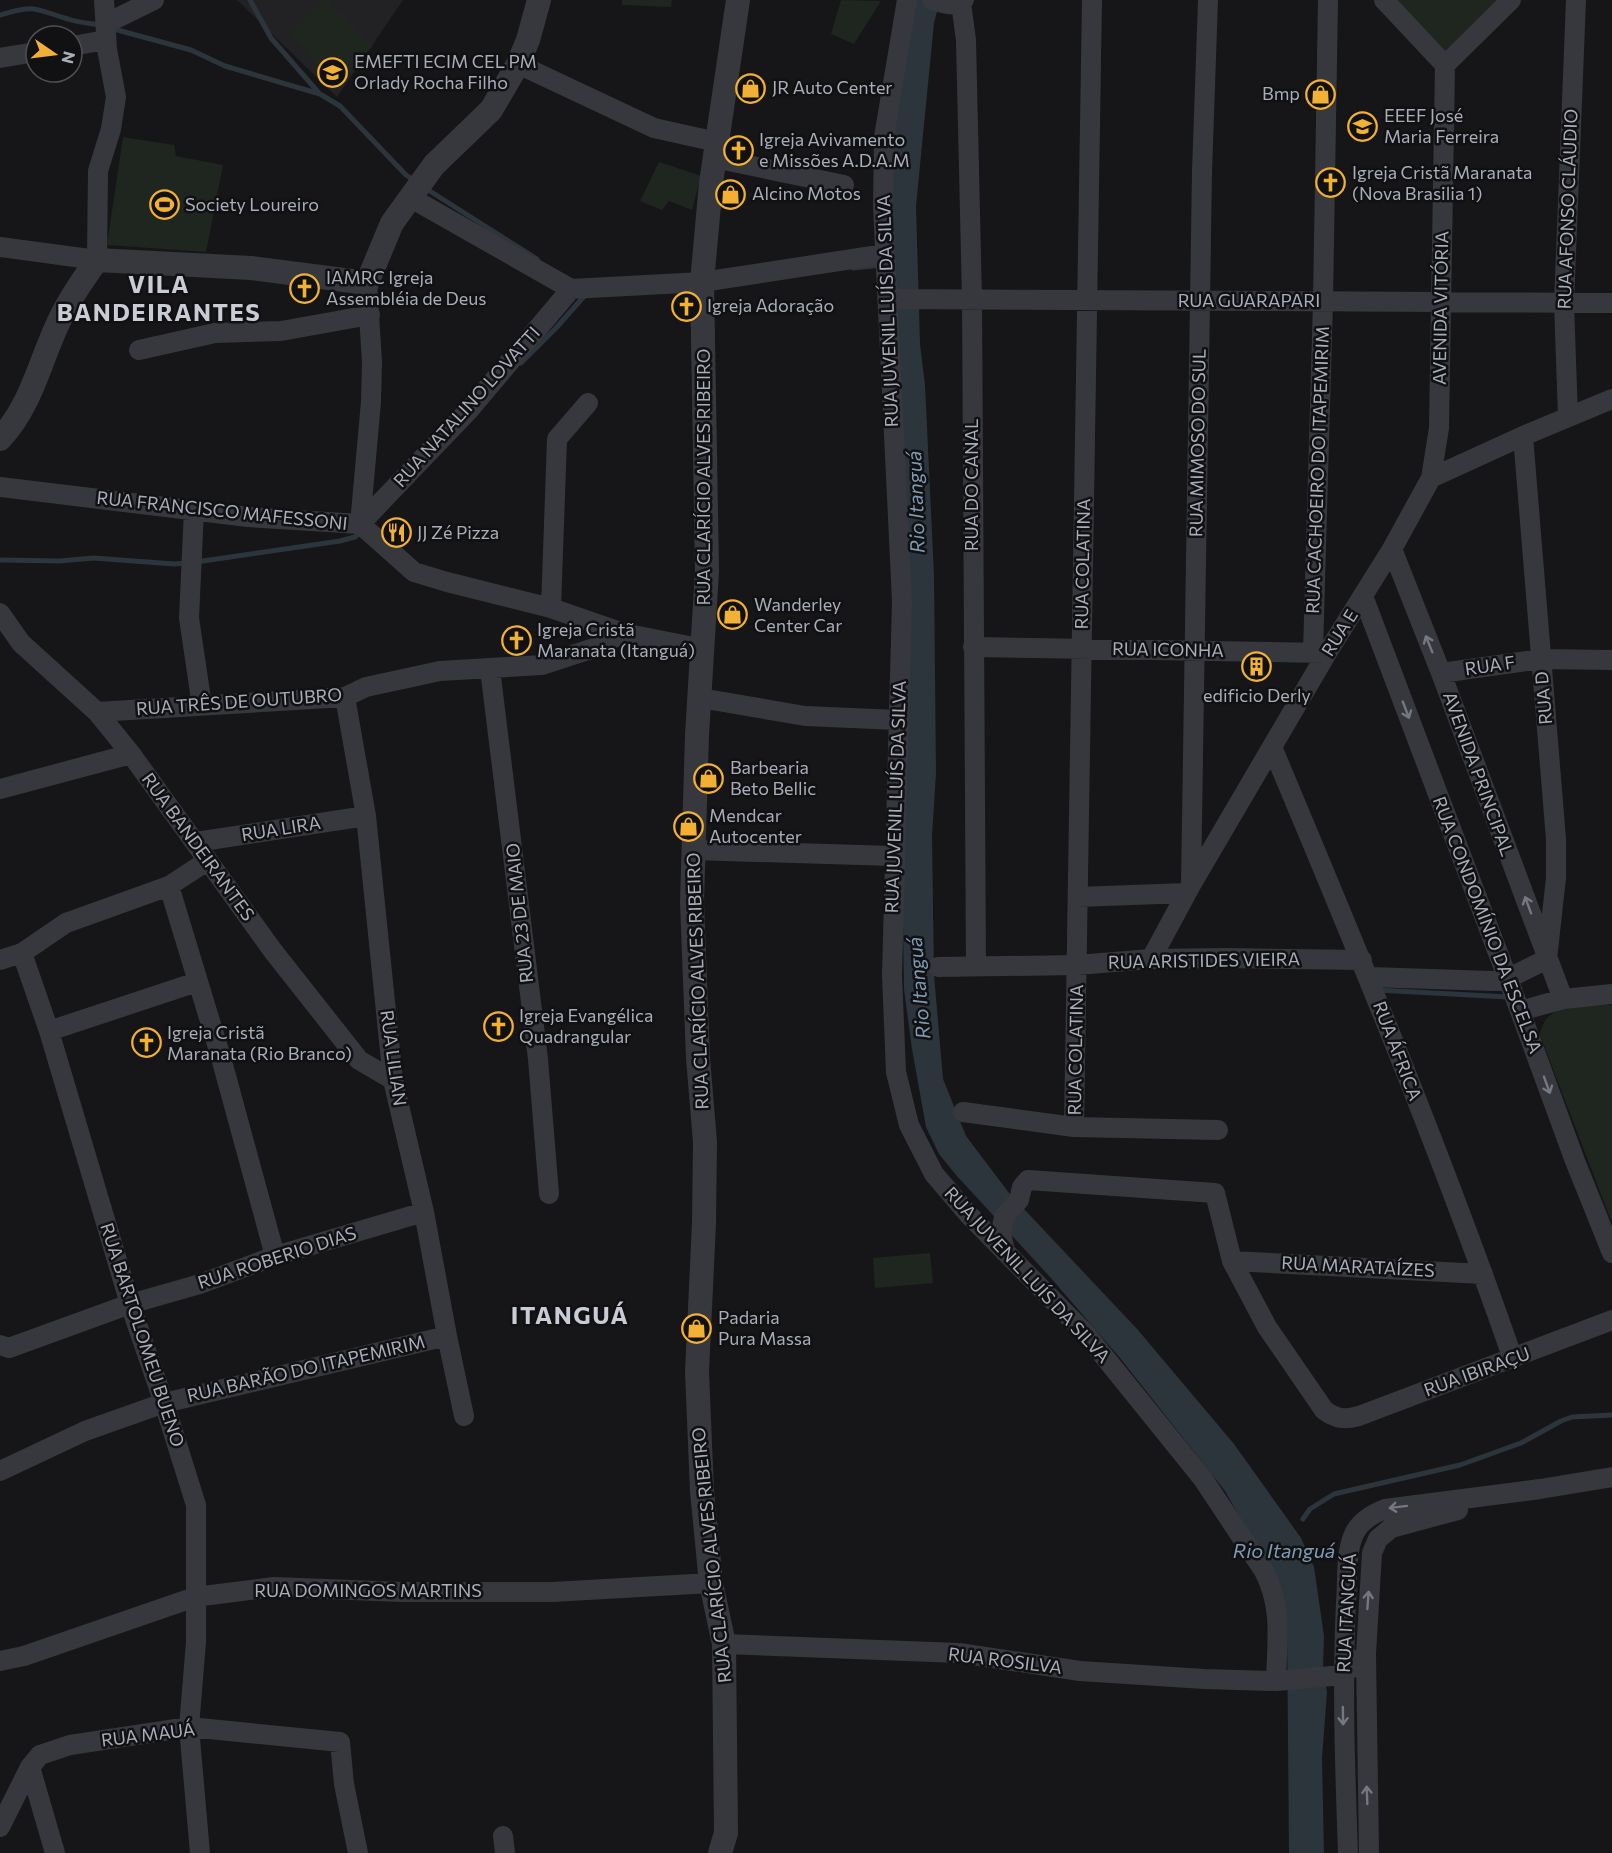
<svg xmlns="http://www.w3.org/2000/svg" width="1612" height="1853" font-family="Commissioner,sans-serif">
  <rect width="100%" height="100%" fill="#161618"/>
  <path fill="#222225" d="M237 0H403L337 97Z"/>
  <path fill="#1e261f" d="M322 0H328L373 46 335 83 288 34Z
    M622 0H672L671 7 622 5Z
    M841 0 881 1 854 44 831 34Z
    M1397 0H1497L1445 51Z
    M123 137 174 145 176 156 223 165 206 252 107 245Z
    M659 162 701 176 692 210 669 201 662 210 640 201Z
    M1612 1005V1223L1540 1035C1545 1000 1585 1006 1612 1005Z
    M930 1253 933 1283 875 1288 873 1258Z"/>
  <path fill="#2c353c" d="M916 0H940L934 23 916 206 920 344 925 385 934 575 936 773 932 836 934 975 943 1079 966 1136 1009 1193 1138 1330 1234 1444 1301 1538 1314 1567 1324 1636 1323 1669 1327 1692 1322 1758 1324 1853H1289L1287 1623 1281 1590 1225 1491 1120 1358 1050 1277 956 1175 939 1154 926 1127 912 1049 904 989 890 88Z"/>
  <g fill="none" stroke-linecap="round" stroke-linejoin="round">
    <path stroke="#2c353c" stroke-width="5" d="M250 0 271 38 318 92
      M0 15C36 4 34 9 68 19 79 23 90 23 101 25
      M110 28 191 50 225 66 320 94 340 106 406 175 415 181
      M425 188 537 259
      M853 268 883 265
      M521 363 556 328 587 293
      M0 560 59 561 94 558 174 564 187 563
      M196 562 340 541 355 537 362 531
      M1377 990 1508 997
      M1303 1519 1310 1509 1334 1494 1460 1465 1521 1443 1561 1421 1572 1417 1612 1415"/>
    <path stroke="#37383d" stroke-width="20" d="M907 0 884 137 883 206 902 601 892 975 896 1072 909 1125 934 1174 969 1215 1086 1334 1203 1479 1264 1571C1283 1608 1277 1641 1276 1681
      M932 0C942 3 955 8 964 0
      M1384 0 1445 65 1511 0
      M961 3 966 40 972 299 976 967
      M107 23 154 0
      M72 46 106 40
      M0 58 36 52
      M518 64 654 128 717 142
      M714 158 844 185
      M411 198 571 289 702 282 885 254
      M0 247 97 260 98 171 111 129 116 97 107 49 104 0
      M887 299 1612 303
      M139 350 215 333 281 331 370 315
      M1568 417 1564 303 1576 0
      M1431 478 1439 428 1445 65
      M0 487 248 517 360 524 414 572 447 582 551 608 623 633 704 649
      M194 510 189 618 202 706
      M360 524 469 410 571 289
      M360 524 371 402 372 362 367 283
      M1392 549 1441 673 1563 999
      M1363 596 1520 1011 1575 1161 1612 1253
      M551 608 557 439 588 403
      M0 613 21 643 97 712 131 754 273 951 359 1060 393 1080
      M973 647 1325 653
      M1313 652 1323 301 1328 0
      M490 669 538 1059 549 1194
      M1441 673 1541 659 1612 660
      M345 697 366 816 393 1080 424 1212 447 1336 464 1416
      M700 698 805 716 898 720
      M97 712 345 697 366 687 440 671 542 665 597 647 623 633
      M1272 747C1357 949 1441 1152 1513 1359
      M0 789 131 754
      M196 842 366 816
      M693 850 893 856
      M1191 885 1202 172 1208 0
      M169 886 220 1054 275 1256
      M1078 897 1186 893
      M22 953 49 1031 130 1304 164 1403 196 1505V1642L189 1727 200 1853
      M1151 959 1191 885 1327 653 1392 549 1431 478 1523 436 1612 399
      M0 960 22 953 66 923 169 886 207 861
      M938 967 1077 965 1151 959 1228 958 1362 960
      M1369 977 1493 981 1507 979 1547 959 1556 878V839L1523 436
      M1520 1011 1563 999 1612 994
      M49 1031 197 982
      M963 1112 1074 1127 1218 1130
      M1074 1127 1092 0
      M1005 1252 1001 1232 1004 1217 1019 1200 1022 1187 1028 1180 1215 1193 1232 1261 1267 1327 1324 1410C1336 1419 1344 1420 1359 1416L1612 1320
      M1232 1261 1483 1274
      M0 1345 9 1348 130 1304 200 1284 275 1256 424 1212
      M0 1471 85 1431 164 1403 447 1336
      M724 1644 959 1653 1080 1671 1204 1679 1276 1681 1343 1675 1366 1654
      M0 1661 24 1656 195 1597 274 1587 403 1592H552L711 1583
      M30 1767 55 1853
      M0 1827 30 1767 40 1755 70 1745 189 1727 340 1742 344 1784 358 1853
      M503 1836 505 1853
      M1348 1853C1345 1769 1342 1686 1346 1602 1348 1581 1345 1554 1354 1534 1360 1521 1372 1514 1385 1509L1540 1489 1612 1477
      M1369 1853 1366 1654 1372 1553 1378 1539 1391 1528 1458 1510"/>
    <path stroke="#37383d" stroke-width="24" d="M0 439C32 405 40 360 60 319 70 298 84 278 97 260L251 268 367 283 392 223 434 165 491 110 518 64 528 40 539 0
      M720 1853 726 1833 724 1644 711 1583 702 1491 697 1372 704 1223 705 1142 698 1058 692 902 697 735 707 571 702 282 711 183 738 0"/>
  </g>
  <defs><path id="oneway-shaft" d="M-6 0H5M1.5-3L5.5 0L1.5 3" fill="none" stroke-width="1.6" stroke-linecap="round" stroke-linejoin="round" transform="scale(1.5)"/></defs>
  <g stroke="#757881">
    <use href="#oneway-shaft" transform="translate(1429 644) rotate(-112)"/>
    <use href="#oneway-shaft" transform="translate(1406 710) rotate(69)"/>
    <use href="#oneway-shaft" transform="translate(1528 905) rotate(-110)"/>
    <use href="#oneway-shaft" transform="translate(1547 1085) rotate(70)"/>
    <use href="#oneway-shaft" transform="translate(1398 1507) rotate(173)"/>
    <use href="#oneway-shaft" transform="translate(1368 1600) rotate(-86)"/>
    <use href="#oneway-shaft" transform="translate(1343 1716) rotate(89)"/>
    <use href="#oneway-shaft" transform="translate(1367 1795) rotate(-92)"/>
  </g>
  <defs>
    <symbol id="school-ring" viewBox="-11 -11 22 22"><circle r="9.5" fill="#111113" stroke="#f2b134" stroke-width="1.5"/><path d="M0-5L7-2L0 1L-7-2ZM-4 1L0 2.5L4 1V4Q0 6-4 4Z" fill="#f2b134"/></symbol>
    <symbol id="shop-ring" viewBox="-11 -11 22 22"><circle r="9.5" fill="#111113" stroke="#f2b134" stroke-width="1.5"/><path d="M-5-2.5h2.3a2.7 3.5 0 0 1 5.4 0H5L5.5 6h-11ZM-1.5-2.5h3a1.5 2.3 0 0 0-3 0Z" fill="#f2b134"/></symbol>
    <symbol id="church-ring" viewBox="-11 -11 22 22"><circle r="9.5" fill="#111113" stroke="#f2b134" stroke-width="1.5"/><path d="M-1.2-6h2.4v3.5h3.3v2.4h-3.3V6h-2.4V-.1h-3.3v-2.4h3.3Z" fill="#f2b134"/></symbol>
    <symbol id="stadium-ring" viewBox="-11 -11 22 22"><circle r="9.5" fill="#111113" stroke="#f2b134" stroke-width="1.5"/><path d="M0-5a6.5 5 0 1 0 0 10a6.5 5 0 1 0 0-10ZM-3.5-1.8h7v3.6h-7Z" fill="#f2b134"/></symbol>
    <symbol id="restaurant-ring" viewBox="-11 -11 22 22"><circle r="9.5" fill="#111113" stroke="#f2b134" stroke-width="1.5"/><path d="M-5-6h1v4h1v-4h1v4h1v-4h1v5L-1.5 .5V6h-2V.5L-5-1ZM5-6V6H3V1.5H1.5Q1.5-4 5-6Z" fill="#f2b134"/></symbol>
    <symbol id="building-ring" viewBox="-11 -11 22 22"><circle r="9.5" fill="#111113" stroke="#f2b134" stroke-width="1.5"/><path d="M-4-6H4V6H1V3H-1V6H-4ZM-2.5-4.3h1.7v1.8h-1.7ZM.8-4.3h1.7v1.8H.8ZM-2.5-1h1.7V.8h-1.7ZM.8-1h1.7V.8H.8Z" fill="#f2b134"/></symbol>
  </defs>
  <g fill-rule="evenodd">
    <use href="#school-ring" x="316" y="56" width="33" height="33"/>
    <use href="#shop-ring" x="734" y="72" width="33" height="33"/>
    <use href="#shop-ring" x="1304" y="78" width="33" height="33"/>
    <use href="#school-ring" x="1346" y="110" width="33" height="33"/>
    <use href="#church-ring" x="722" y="134" width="33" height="33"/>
    <use href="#church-ring" x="1314" y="166" width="33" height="33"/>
    <use href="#shop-ring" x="714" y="178" width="33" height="33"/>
    <use href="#stadium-ring" x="148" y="188" width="33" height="33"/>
    <use href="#church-ring" x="288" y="272" width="33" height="33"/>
    <use href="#church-ring" x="670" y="290" width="33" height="33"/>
    <use href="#restaurant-ring" x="380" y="516" width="33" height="33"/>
    <use href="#shop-ring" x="716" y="598" width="33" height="33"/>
    <use href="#church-ring" x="500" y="624" width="33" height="33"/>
    <use href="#building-ring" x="1240" y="650" width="33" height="33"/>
    <use href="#shop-ring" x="692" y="762" width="33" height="33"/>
    <use href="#shop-ring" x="672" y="810" width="33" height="33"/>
    <use href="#church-ring" x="482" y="1010" width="33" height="33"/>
    <use href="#church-ring" x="130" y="1026" width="33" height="33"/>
    <use href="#shop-ring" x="680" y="1312" width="33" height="33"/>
  </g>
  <g text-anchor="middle" stroke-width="5" stroke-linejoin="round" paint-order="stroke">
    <g font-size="18" fill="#a8adb8" stroke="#111113" text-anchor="start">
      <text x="354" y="68">EMEFTI ECIM CEL PM<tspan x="354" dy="21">Orlady Rocha Filho</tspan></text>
      <text x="772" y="94">JR Auto Center</text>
      <text x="1300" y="100" text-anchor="end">Bmp</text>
      <text x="1384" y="122">EEEF José<tspan x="1384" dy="21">Maria Ferreira</tspan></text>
      <text x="759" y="146">Igreja Avivamento<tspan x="759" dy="21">e Missões A.D.A.M</tspan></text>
      <text x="1352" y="179">Igreja Cristã Maranata<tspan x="1352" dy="21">(Nova Brasilia 1)</tspan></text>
      <text x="752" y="200">Alcino Motos</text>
      <text x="185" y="211">Society Loureiro</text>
      <text x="326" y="284">IAMRC Igreja<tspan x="326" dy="21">Assembléia de Deus</tspan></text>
      <text x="707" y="312">Igreja Adoração</text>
      <text x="417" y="539">JJ Zé Pizza</text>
      <text x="754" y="611">Wanderley<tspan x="754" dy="21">Center Car</tspan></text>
      <text x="537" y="636">Igreja Cristã<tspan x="537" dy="21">Maranata (Itanguá)</tspan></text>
      <text x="1257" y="702" text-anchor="middle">edificio Derly</text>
      <text x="730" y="774">Barbearia<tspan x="730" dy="21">Beto Bellic</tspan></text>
      <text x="709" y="822">Mendcar<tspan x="709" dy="21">Autocenter</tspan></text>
      <text x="519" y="1022">Igreja Evangélica<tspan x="519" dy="21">Quadrangular</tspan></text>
      <text x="167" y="1039">Igreja Cristã<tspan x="167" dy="21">Maranata (Rio Branco)</tspan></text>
      <text x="718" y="1324">Padaria<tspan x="718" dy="21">Pura Massa</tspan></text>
    </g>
    <g font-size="18" fill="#a8adb8" stroke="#111113">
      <text transform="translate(1568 209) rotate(-88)" y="6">RUA AFONSO CLÁUDIO</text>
      <text x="1249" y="307">RUA GUARAPARI</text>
      <text transform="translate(1441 308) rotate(-89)" y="6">AVENIDA VITÓRIA</text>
      <text transform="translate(888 311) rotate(-92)" y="6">RUA JUVENIL LUÍS DA SILVA</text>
      <text transform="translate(467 407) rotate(-48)" y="6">RUA NATALINO LOVATTI</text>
      <text transform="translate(1198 443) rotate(-89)" y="6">RUA MIMOSO DO SUL</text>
      <text transform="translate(1318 470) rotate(-88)" y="6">RUA CACHOEIRO DO ITAPEMIRIM</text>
      <text transform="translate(704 477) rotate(-90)" y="6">RUA CLARÍCIO ALVES RIBEIRO</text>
      <text transform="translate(972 485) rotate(-90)" y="6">RUA DO CANAL</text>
      <text transform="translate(222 511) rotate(6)" y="6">RUA FRANCISCO MAFESSONI</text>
      <text transform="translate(1083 564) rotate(-89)" y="6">RUA COLATINA</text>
      <text transform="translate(1340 633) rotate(-58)" y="6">RUA E</text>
      <text transform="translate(1168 650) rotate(1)" y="6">RUA ICONHA</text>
      <text transform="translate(1490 666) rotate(-8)" y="6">RUA F</text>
      <text transform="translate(1544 698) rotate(-95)" y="6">RUA D</text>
      <text transform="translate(239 702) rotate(-4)" y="6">RUA TRÊS DE OUTUBRO</text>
      <text transform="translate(1478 774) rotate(70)" y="6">AVENIDA PRINCIPAL</text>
      <text transform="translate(896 797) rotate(-88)" y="6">RUA JUVENIL LUÍS DA SILVA</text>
      <text transform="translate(281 829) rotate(-9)" y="6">RUA LIRA</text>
      <text transform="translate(198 847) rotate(54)" y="6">RUA BANDEIRANTES</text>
      <text transform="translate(520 913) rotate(-96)" y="6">RUA 23 DE MAIO</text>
      <text transform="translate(1487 925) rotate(69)" y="6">RUA CONDOMÍNIO DA ESCELSA</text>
      <text transform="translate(1204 961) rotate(-1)" y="6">RUA ARISTIDES VIEIRA</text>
      <text transform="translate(698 981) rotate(-92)" y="6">RUA CLARÍCIO ALVES RIBEIRO</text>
      <text transform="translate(1076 1050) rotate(-89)" y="6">RUA COLATINA</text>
      <text transform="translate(1397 1051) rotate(69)" y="6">RUA ÁFRICA</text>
      <text transform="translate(393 1058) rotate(82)" y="6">RUA LILIAN</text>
      <text transform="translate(277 1258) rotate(-18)" y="6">RUA ROBERIO DIAS</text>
      <text transform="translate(1358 1267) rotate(3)" y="6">RUA MARATAÍZES</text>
      <text transform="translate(1027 1275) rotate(47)" y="6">RUA JUVENIL LUÍS DA SILVA</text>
      <text transform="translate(142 1335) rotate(72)" y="6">RUA BARTOLOMEU BUENO</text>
      <text transform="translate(306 1369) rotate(-13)" y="6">RUA BARÃO DO ITAPEMIRIM</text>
      <text transform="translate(1477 1372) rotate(-20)" y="6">RUA IBIRAÇU</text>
      <text transform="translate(712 1555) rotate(-96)" y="6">RUA CLARÍCIO ALVES RIBEIRO</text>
      <text x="368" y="1597">RUA DOMINGOS MARTINS</text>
      <text transform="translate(1347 1613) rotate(-87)" y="6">RUA ITANGUÁ</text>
      <text transform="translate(1005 1661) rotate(7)" y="6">RUA ROSILVA</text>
      <text transform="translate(148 1735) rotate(-7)" y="6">RUA MAUÁ</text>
    </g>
    <g font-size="20" font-style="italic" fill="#7f9bb3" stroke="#111113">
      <text transform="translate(916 502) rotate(-92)" y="7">Rio Itanguá</text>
      <text transform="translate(919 988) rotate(-95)" y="7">Rio Itanguá</text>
      <text x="1284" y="1558">Rio Itanguá</text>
    </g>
    <g font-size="24" font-weight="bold" letter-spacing="1.5" fill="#c9ccd4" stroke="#111113">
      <text x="159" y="293">VILA<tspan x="159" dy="28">BANDEIRANTES</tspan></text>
      <text x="570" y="1324">ITANGUÁ</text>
    </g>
  </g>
  <g transform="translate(54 54) rotate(104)"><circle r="28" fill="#111113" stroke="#4d4f55" stroke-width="1.5"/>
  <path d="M0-4.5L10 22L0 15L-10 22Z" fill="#f2b134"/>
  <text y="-9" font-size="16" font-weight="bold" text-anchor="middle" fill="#a8adb8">N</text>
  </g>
</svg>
